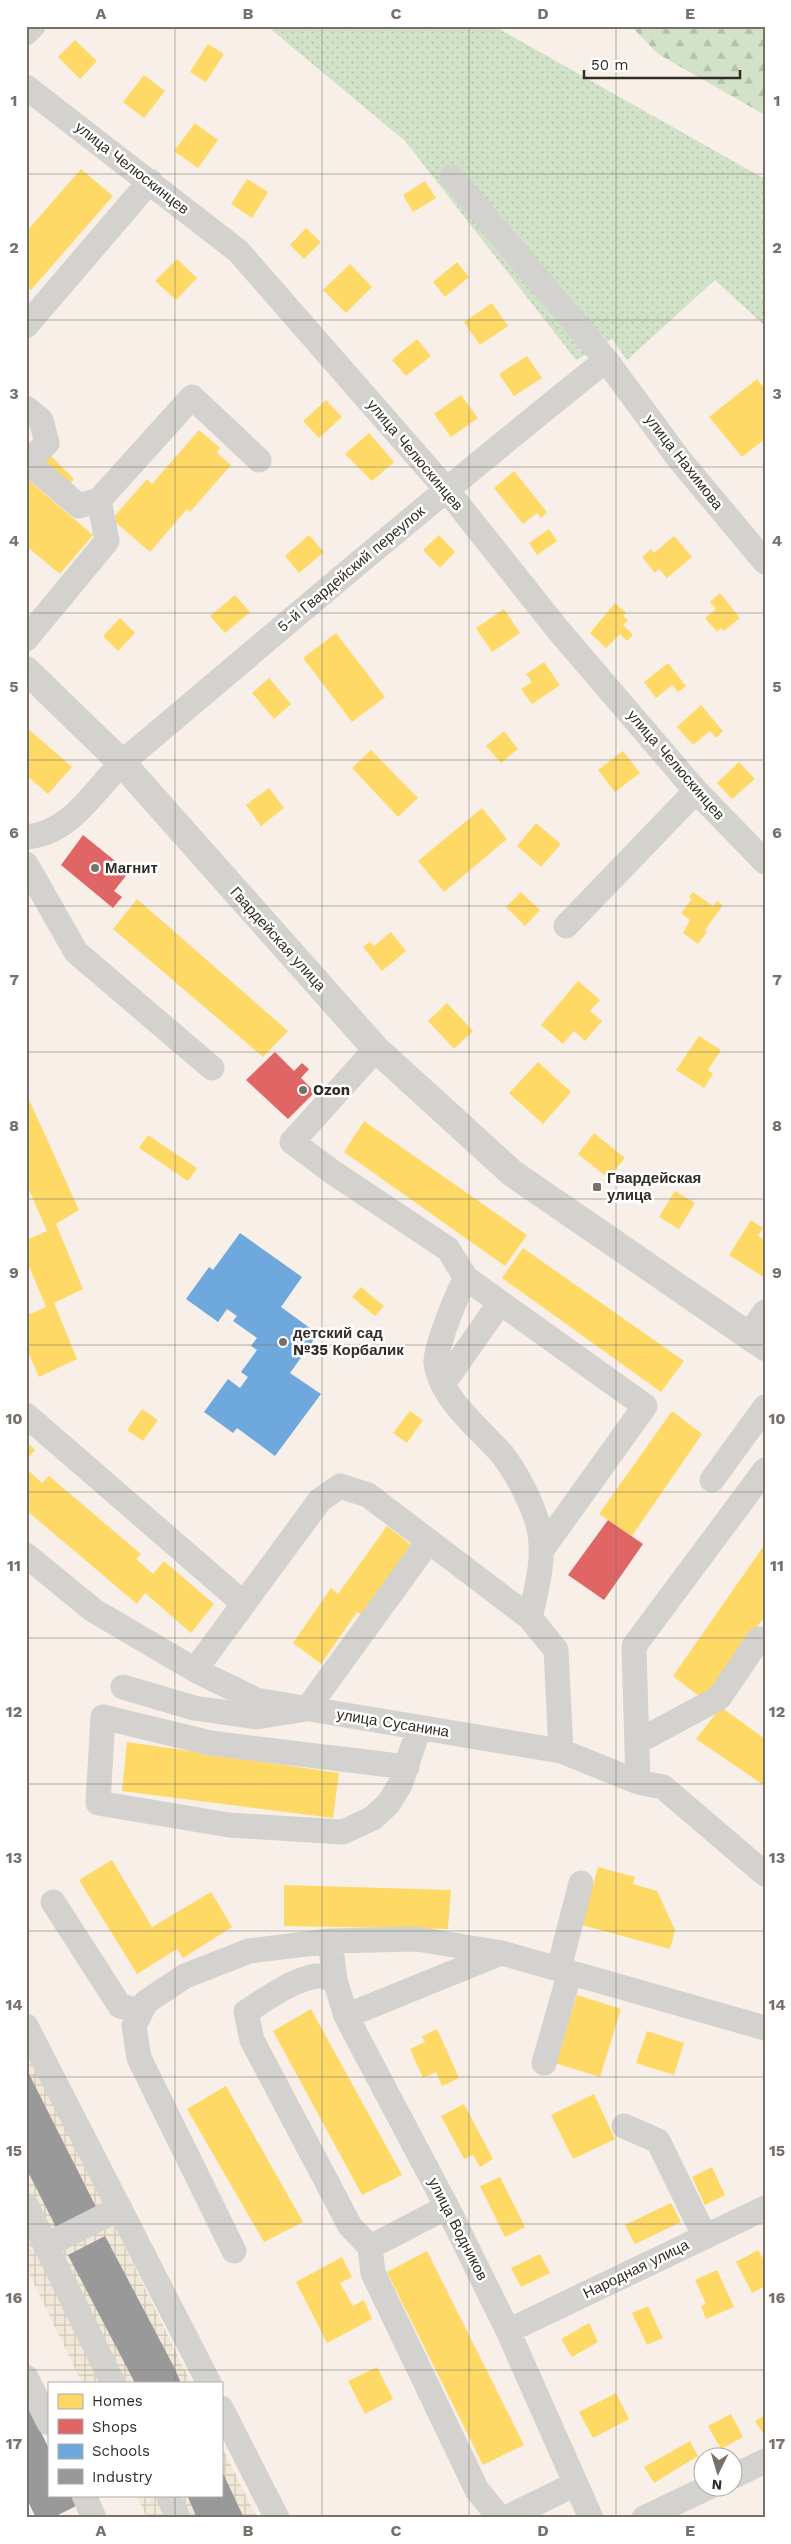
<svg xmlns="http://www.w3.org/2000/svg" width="791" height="2544" font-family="'Work Sans',sans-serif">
  <defs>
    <pattern id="industrial-grid" width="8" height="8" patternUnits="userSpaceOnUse" patternTransform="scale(1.25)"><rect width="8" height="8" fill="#f1e8d8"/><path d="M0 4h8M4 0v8" fill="none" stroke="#cfc7b9"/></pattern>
    <pattern id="grass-dots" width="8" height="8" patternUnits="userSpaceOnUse" patternTransform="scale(1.25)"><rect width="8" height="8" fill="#d1e2c8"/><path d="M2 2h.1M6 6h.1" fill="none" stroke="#b4c2ac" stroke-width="1.8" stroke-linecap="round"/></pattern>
    <pattern id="forest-firs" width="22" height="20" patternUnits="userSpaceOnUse" patternTransform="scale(1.25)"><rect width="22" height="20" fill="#d1e2c8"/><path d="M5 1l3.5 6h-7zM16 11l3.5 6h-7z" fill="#b4c2ac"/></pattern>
  </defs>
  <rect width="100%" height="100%" fill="#f8f0e8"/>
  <path fill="url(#industrial-grid)" d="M26 2047 43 2079 191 2383H82L26 2267Z
    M221 2445 257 2518H147L136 2495H221Z"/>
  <path fill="url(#grass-dots)" d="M267 26H494L765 179V326L715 280 627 360 612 339 576 360 405 141Z"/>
  <path fill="url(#forest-firs)" d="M631 26H765V115L658 54Z"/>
  <path fill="#ffd966" d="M75 40 97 61 80 79 58 57Z
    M208 44 224 54 206 82 190 72Z
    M144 75 165 91 144 118 123 102Z
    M195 123 218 140 198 168 174 151Z
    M81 169 113 196 31 290 26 286V232Z
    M247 179 268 192 252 218 231 204Z
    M425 181 436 198 413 212 403 195Z
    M306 228 321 242 304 259 290 245Z
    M177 259 197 278 176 300 155 281Z
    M457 262 469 277 445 297 433 282Z
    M350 264 372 287 346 313 323 290Z
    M492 303 508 326 480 345 464 322Z
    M417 339 431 356 406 376 392 360Z
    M527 356 542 378 514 396 499 374Z
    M757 379 765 389V439L742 457 709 417Z
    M461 395 478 418 451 437 434 414Z
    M326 400 342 417 319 438 303 421Z
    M199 430 220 448 217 453 231 465 190 512 187 509 150 552 112 519 147 479 152 484Z
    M369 433 394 462 372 481 345 454Z
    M51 456 74 479 65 489 41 466Z
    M514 471 547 512 541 518 537 513 523 524 494 488Z
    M26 478 93 535 60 574 26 546Z
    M549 529 557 541 537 555 529 543Z
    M309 535 324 552 299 573 285 556Z
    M439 535 455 552 440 568 423 550Z
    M674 536 692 557 667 578 659 569 655 573 642 557 651 549 654 553Z
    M720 593 740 618 724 631 721 628 717 632 705 618 716 609 710 602Z
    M235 595 250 612 225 633 210 616Z
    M615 603 626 613 623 616 628 620 623 625 633 635 627 641 620 634 606 648 590 633Z
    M504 609 520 633 492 652 476 628Z
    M120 618 135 633 118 651 103 636Z
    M336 633 385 697 352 722 303 658Z
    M544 662 560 685 532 704 521 689 532 682 526 674Z
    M668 663 686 686 678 692 672 685 656 698 644 682Z
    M269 678 291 704 274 719 252 693Z
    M701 705 723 731 716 738 710 731 693 745 677 727Z
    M26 727 72 767 48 794 26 775Z
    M504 731 518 749 501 763 486 746Z
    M371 750 418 798 398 817 352 768Z
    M623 751 640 773 615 792 598 770Z
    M739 762 755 779 732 799 717 783Z
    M269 788 284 808 261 826 246 805Z
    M482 808 507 839 444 892 418 861Z
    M536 823 561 844 541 867 517 846Z
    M521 892 540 910 525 926 506 907Z
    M693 892 713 906 717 901 723 905 705 930 707 932 698 944 683 933 690 920 681 913 692 899 689 897Z
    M137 899 288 1031 263 1057 113 929Z
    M391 932 406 951 382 971 363 947 370 942 374 946Z
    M578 981 600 1000 590 1011 602 1021 585 1041 574 1031 563 1044 541 1025Z
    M447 1003 473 1031 454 1049 428 1021Z
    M699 1036 721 1050 708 1070 713 1074 704 1088 676 1070Z
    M538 1062 571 1092 543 1124 509 1093Z
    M26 1093 79 1210 56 1224 83 1289 54 1303 77 1359 39 1377 26 1347V1316L46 1307 26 1259V1240L47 1231 26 1183Z
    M364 1121 527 1235 505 1266 344 1152Z
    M594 1133 625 1158 608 1178 578 1154Z
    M148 1135 197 1168 188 1181 139 1148Z
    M675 1191 695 1203 679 1229 659 1217Z
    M751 1220 763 1228 758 1236 765 1240V1278L729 1255Z
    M523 1248 684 1361 661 1392 502 1278Z
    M361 1287 384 1306 375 1316 352 1297Z
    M142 1409 158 1420 143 1441 127 1430Z
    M410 1411 423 1420 407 1443 393 1433Z
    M672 1411 702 1434 632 1536 599 1514Z
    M26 1441 35 1450 26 1461Z
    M26 1468 42 1483 49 1476 141 1554 136 1559 153 1574 164 1561 214 1604 191 1633 145 1593 137 1604 26 1510Z
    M387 1526 414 1547 364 1616 357 1612 321 1664 293 1643 331 1588 338 1594Z
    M765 1544V1616L704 1700 673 1676Z
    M721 1707 765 1739V1786L696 1739Z
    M127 1742 339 1773 333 1818 122 1791Z
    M112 1860 152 1927 211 1892 232 1927 183 1958 177 1949 137 1974 79 1880Z
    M598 1867 635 1877 633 1884 657 1891 675 1930 670 1949 582 1925Z
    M284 1885 451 1890 448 1929 284 1926Z
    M577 1995 621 2009 600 2077 555 2063Z
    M311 2009 402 2175 362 2195 273 2031Z
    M437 2029 459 2078 442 2086 436 2072 423 2078 410 2049 425 2042 422 2036Z
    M647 2031 684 2043 674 2075 636 2063Z
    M226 2086 303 2222 264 2242 187 2109Z
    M594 2094 615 2139 573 2159 551 2115Z
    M464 2104 493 2159 480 2167 473 2155 464 2159 441 2116Z
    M712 2167 725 2195 705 2205 692 2177Z
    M500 2177 525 2227 505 2237 480 2186Z
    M671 2203 681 2222 635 2244 625 2225Z
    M758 2250 765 2262V2286L752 2293 736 2262Z
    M427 2251 524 2445 483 2465 387 2272Z
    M540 2254 550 2273 521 2287 511 2268Z
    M342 2257 352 2277 340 2283 353 2306 364 2300 372 2319 327 2343 296 2282Z
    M717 2270 734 2307 706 2319 701 2306 706 2304 695 2280Z
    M648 2306 663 2338 647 2345 632 2313Z
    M589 2323 598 2342 572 2357 561 2339Z
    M377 2367 393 2399 365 2414 348 2381Z
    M616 2393 629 2419 593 2438 579 2412Z
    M731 2414 743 2437 721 2449 708 2426Z
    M765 2415V2436L755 2421Z
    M690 2441 698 2456 654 2483 644 2467Z"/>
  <path fill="#e06666" d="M83 835 129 872 114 891 122 897 113 908 61 865Z
    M275 1052 294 1071 302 1063 309 1069 301 1078 315 1092 288 1119 246 1080Z
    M608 1520 643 1544 604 1600 568 1575Z"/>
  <path fill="#6fa8dc" d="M240 1233 302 1277 281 1307 318 1334 290 1373 321 1394 275 1456 237 1428 233 1433 204 1412 228 1379 240 1388 248 1377 241 1372 257 1350 251 1346 257 1338 233 1321 237 1316 227 1309 218 1322 186 1299 209 1267 213 1270Z"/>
  <path fill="#999" d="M26 2068 97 2209 57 2229 26 2168Z
    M105 2236 174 2367 181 2383H135L68 2255Z
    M26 2401 49 2449V2495H71L76 2506 52 2518H36L26 2497Z
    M221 2469 244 2518H197L187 2495H221Z"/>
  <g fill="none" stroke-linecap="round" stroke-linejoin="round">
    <path stroke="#d3d2cf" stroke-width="25" d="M26 33 33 26
      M26 87 238 251 446 489 559 631 696 791 765 862
      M452 177 606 360 679 459 765 562
      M26 326 150 181
      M26 408 41 420 47 443 28 462
      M26 461 79 506 99 500 192 397 259 460
      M26 639 107 541 99 500
      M26 837C74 834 97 783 131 755 288 622 445 489 606 360
      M26 864 76 952 212 1068
      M566 926 696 791
      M376 1049 292 1142 331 1171 448 1249 466 1278C458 1291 434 1351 436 1363 440 1398 480 1429 502 1454 516 1472 530 1499 537 1521 547 1554 537 1586 530 1618
      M466 1278 645 1406 541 1551
      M748 1336 765 1312
      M443 1384 500 1303
      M26 1415 243 1603
      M712 1480 765 1407
      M26 1555 93 1610 195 1670 256 1700 561 1751 638 1782 663 1787 765 1874
      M195 1670 320 1500 340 1486 368 1495 530 1618 556 1650 561 1751
      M123 1687 194 1708 256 1717 307 1709 429 1541
      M637 1742 719 1698 759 1639
      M407 1767 210 1743 103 1717 98 1803 229 1825 343 1832 373 1818 388 1804 400 1785 419 1728
      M638 1782 634 1646 765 1470
      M53 1902 120 2006 141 2011
      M330 1941 335 1980 346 2016 447 2207 508 2331 591 2518
      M559 1968 581 1883
      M335 1980C329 1979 321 1975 316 1976 294 1979 264 2000 246 2012L252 2040 350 2226 370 2247 373 2273 477 2490 500 2518
      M346 2016 501 1953
      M26 2026 209 2383
      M544 2063 570 1972
      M624 2126 658 2141 705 2237
      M26 2205 113 2383
      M47 2245 120 2208
      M370 2247 447 2207
      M234 2251 139 2058 134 2026 146 2002 185 1976 249 1951 330 1941 417 1939 502 1953 765 2028
      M508 2331 765 2208
      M26 2377 49 2423
      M221 2408 277 2518
      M734 2476 765 2461
      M84 2495 94 2518
      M168 2495 178 2518
      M506 2518 575 2484
      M644 2518 711 2486"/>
    <path stroke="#d3d2cf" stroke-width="28" d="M26 670 122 763 376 1049 512 1173 765 1347"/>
  </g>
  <path fill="none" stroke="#77716a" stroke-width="1" stroke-opacity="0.55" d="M175 26V2383M322 26V2518M469 26V2518M616 26V2518M26 174H765M26 320H765M26 467H765M26 613H765M26 760H765M26 906H765M26 1052H765M26 1199H765M26 1345H765M26 1492H765M26 1638H765M26 1784H765M26 1931H765M26 2077H765M26 2224H765M26 2370H765M175 2495V2518"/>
  <g fill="#77716a" stroke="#fff" stroke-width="2">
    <circle cx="95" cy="868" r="5"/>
    <circle cx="303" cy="1090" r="5"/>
    <rect x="592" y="1182" width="10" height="10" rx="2.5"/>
    <circle cx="283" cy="1342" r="5"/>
  </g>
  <g text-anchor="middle" stroke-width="5" stroke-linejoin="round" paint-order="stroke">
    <g font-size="15" fill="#312c26" stroke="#fff">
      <text transform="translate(132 168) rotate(38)" y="5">улица Челюскинцев</text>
      <text transform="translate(415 455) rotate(50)" y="5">улица Челюскинцев</text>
      <text transform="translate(684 462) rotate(52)" y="5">улица Нахимова</text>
      <text transform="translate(351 569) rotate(-40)" y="5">5-й Гвардейский переулок</text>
      <text transform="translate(676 765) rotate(49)" y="5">улица Челюскинцев</text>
      <text transform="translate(278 939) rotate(48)" y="5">Гвардейская улица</text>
      <text transform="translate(393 1723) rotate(9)" y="5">улица Сусанина</text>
      <text transform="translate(458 2229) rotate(63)" y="5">улица Водников</text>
      <text transform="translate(636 2269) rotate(-26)" y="5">Народная улица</text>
    </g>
    <g font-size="15" font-weight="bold" fill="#312c26" stroke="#fff" text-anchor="start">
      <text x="105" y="873">Магнит</text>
      <text x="313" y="1095">Ozon</text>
      <text x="607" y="1183">Гвардейская<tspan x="607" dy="17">улица</tspan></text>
      <text x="293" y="1338">детский сад<tspan x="293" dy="17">№35 Корбалик</tspan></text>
    </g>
  </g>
  <rect width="791" height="2544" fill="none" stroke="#ffffff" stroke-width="55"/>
  <rect x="48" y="2382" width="175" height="115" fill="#ffffff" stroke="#adaba8"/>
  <rect x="58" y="2394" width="25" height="15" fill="#ffd966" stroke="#adaba8"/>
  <text x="92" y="2406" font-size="15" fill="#312c26">Homes</text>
  <rect x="58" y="2419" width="25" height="15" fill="#e06666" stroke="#adaba8"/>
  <text x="92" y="2432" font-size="15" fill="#312c26">Shops</text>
  <rect x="58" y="2444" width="25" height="15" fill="#6fa8dc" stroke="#adaba8"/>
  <text x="92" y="2456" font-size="15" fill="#312c26">Schools</text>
  <rect x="58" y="2469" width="25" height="15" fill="#999999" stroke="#adaba8"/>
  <text x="92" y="2482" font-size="15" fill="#312c26">Industry</text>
  <g transform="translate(718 2472) rotate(185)"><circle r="24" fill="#ffffff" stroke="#adaba8"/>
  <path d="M0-4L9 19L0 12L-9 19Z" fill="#77716a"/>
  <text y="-8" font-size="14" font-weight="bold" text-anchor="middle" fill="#312c26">N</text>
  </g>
  <path d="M584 70v8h156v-8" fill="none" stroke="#312c26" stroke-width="2.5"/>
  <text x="591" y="70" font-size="15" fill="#312c26" stroke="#ffffff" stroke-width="4" paint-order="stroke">50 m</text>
  <rect x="28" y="28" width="736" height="2488" fill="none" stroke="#77716a" stroke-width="2"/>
  <g font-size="16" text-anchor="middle" font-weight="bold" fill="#77716a">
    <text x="101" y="19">A</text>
    <text x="248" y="19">B</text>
    <text x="396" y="19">C</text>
    <text x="543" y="19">D</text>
    <text x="690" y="19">E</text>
    <text x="14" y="106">1</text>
    <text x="777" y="106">1</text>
    <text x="14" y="253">2</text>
    <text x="777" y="253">2</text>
    <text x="14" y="399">3</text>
    <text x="777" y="399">3</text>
    <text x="14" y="546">4</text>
    <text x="777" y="546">4</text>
    <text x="14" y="692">5</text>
    <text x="777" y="692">5</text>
    <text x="14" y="838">6</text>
    <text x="777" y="838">6</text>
    <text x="14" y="985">7</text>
    <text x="777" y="985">7</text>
    <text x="14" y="1131">8</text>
    <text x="777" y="1131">8</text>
    <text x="14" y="1278">9</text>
    <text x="777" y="1278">9</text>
    <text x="14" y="1424">10</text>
    <text x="777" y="1424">10</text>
    <text x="14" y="1571">11</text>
    <text x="777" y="1571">11</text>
    <text x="14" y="1717">12</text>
    <text x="777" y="1717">12</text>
    <text x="14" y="1863">13</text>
    <text x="777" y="1863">13</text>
    <text x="14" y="2010">14</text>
    <text x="777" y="2010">14</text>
    <text x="14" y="2156">15</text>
    <text x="777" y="2156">15</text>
    <text x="14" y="2303">16</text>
    <text x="777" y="2303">16</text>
    <text x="14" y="2449">17</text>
    <text x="777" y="2449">17</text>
    <text x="101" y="2536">A</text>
    <text x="248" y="2536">B</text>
    <text x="396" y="2536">C</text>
    <text x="543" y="2536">D</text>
    <text x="690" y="2536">E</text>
  </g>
</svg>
